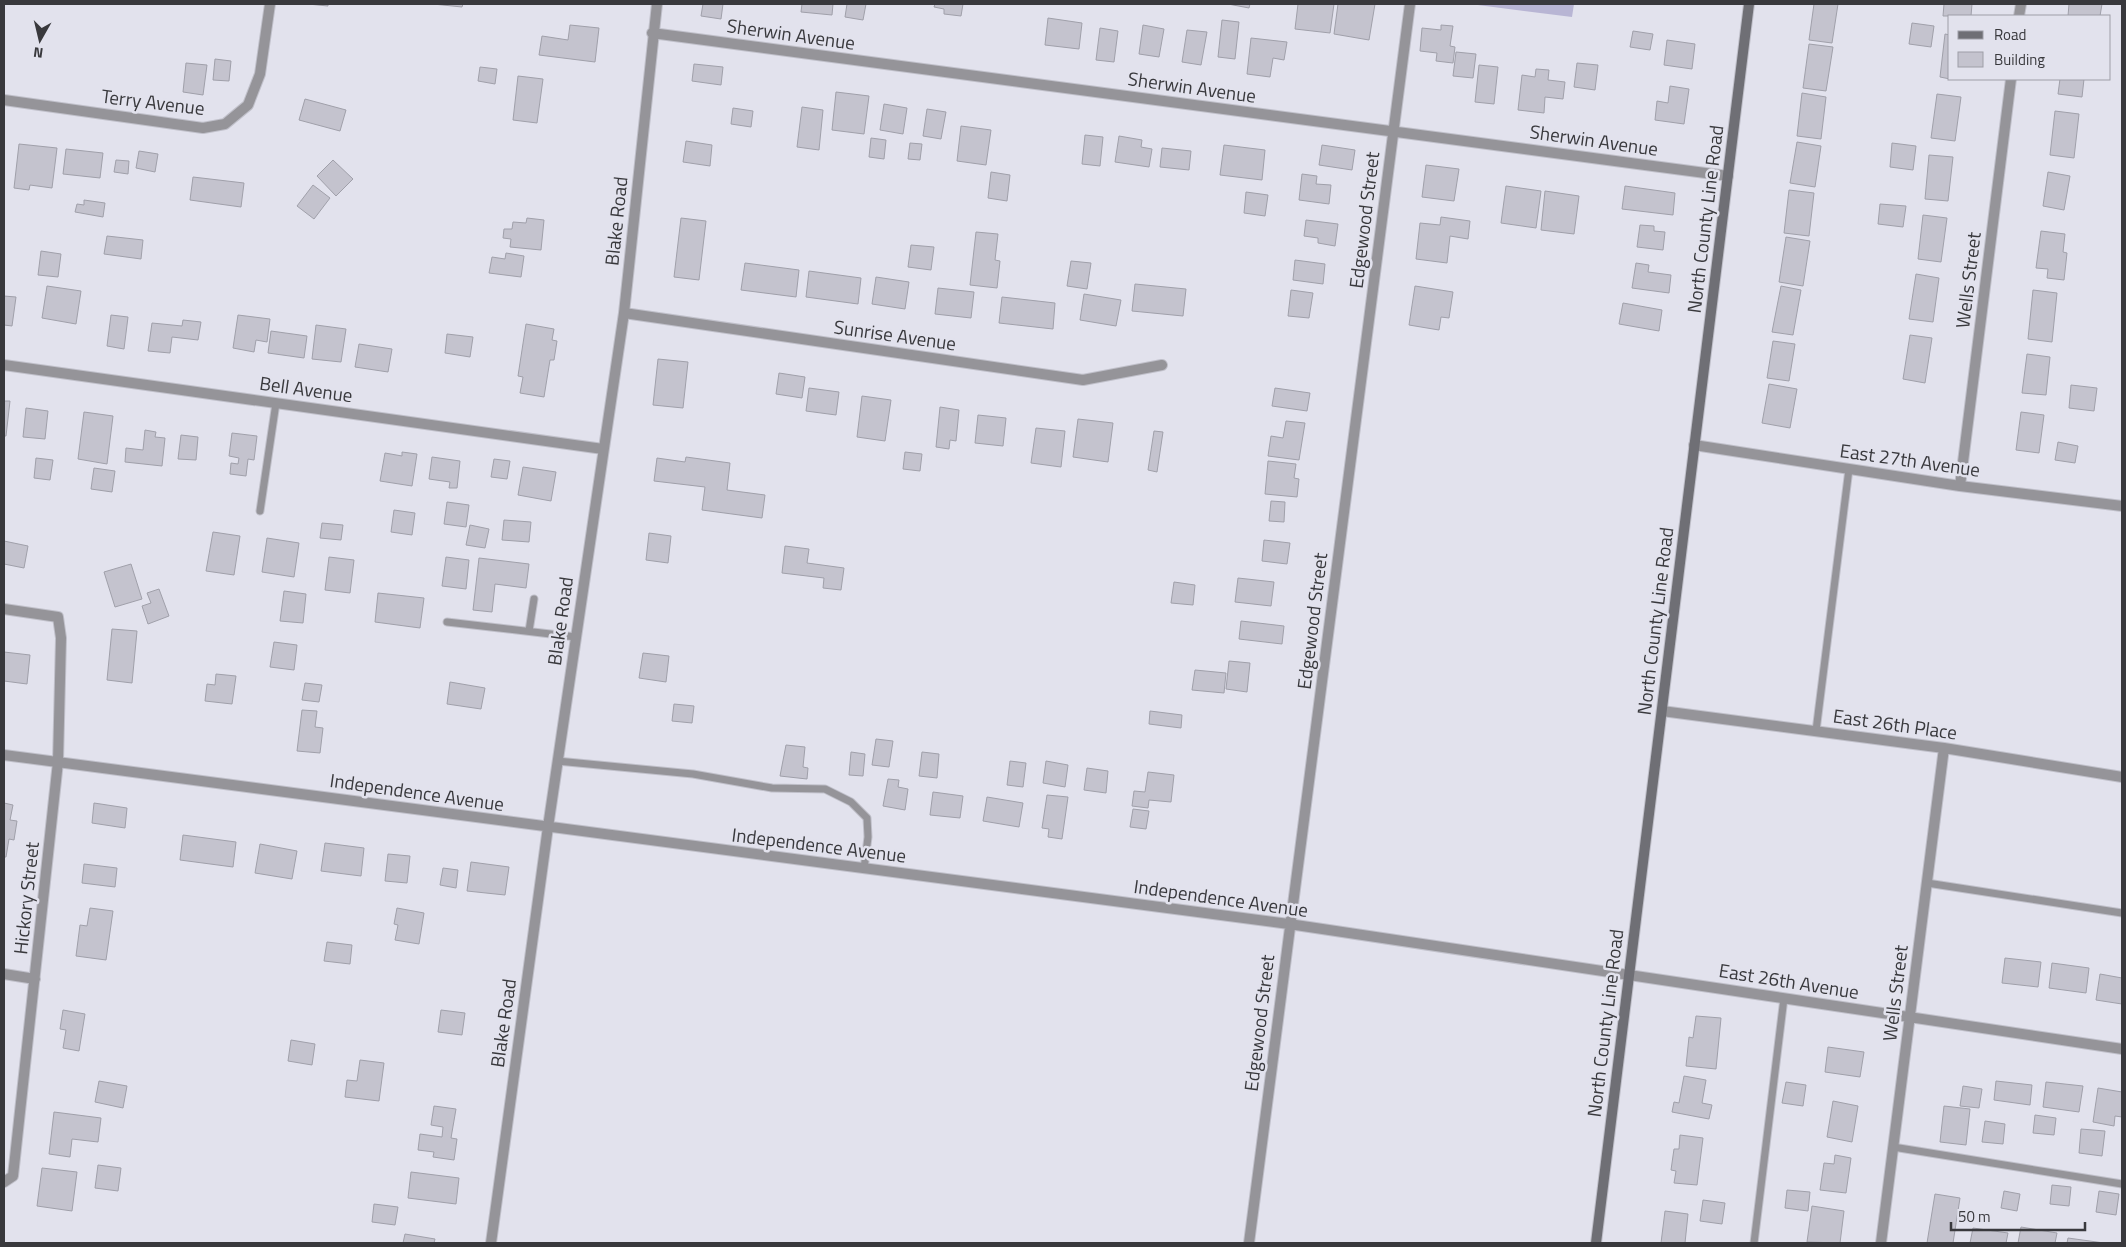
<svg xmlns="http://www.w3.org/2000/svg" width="2126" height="1247" font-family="'Titillium Web',sans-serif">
  <rect width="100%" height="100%" fill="#e2e2ed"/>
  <path fill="#b8b5d4" d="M1470 4H1574L1572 17Z"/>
  <path fill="#c4c3ce" stroke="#a0a0aa" d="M308 4H328V6Z
    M433 4H463L462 7Z
    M703 4H723L721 19 701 16Z
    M802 4H833L832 15 801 12Z
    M847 4H866L863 20 845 17Z
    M935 4H963L961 16 944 14V9L934 7Z
    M1228 4H1250L1249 8Z
    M1298 4H1334L1330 33 1295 29Z
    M1338 4H1375L1369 40 1334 34Z
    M1814 4H1838L1832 43 1809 40Z
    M1944 4H1972L1971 16H1943Z
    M2069 4H2102L2100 16H2068Z
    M1048 18 1082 23 1079 49 1045 45Z
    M1222 20 1239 22 1235 59 1218 57Z
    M1912 23 1934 26 1931 47 1909 44Z
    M570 25 599 28 595 62 539 55 542 36 568 40Z
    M1143 25 1164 29 1159 57 1139 54Z
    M1441 25 1453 26 1450 46 1455 47 1453 63 1436 61 1437 53 1420 51 1422 28 1441 30Z
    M1100 28 1118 31 1114 62 1096 60Z
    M1187 30 1207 32 1201 65 1182 62Z
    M1633 31 1653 34 1650 50 1630 47Z
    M1945 34 1950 35V79L1940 77Z
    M1251 38 1287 42 1284 60 1273 58 1270 77 1247 74Z
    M1667 40 1695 44 1692 69 1664 65Z
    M1809 44 1833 47 1826 91 1803 88Z
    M1456 52 1476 54 1473 78 1453 76Z
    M215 59 231 61 229 81 213 80Z
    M186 63 207 65 203 95 183 92Z
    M1577 63 1598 65 1595 90 1574 87Z
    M694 64 723 67 721 85 692 81Z
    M1479 65 1498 67 1494 104 1475 102Z
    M480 67 497 69 495 84 478 81Z
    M1536 69 1549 70 1548 80 1565 82 1563 99 1545 97 1544 113 1518 110 1522 75 1535 77Z
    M518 76 543 79 537 123 513 120Z
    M2060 79H2084L2082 97 2058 94Z
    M1670 86 1689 89 1684 124 1655 120 1657 101 1668 103Z
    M836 92 869 96 864 134 832 130Z
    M1802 93 1826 97 1821 139 1797 136Z
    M1937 94 1961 97 1955 141 1931 138Z
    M305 99 346 110 340 131 299 120Z
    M884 104 907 108 903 134 880 130Z
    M802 107 823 110 819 150 797 147Z
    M733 108 753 111 751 127 731 124Z
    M927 109 946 112 941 139 923 136Z
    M2055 111 2079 114 2074 158 2050 155Z
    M961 126 991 130 986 165 957 161Z
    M1085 135 1103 137 1100 166 1082 164Z
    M1119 136 1142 140 1141 147 1152 149 1149 167 1115 162Z
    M871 138 886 140 884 159 869 157Z
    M686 141 712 145 710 166 683 162Z
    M1797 142 1821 146 1815 187 1790 183Z
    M910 143 922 144 920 160 908 159Z
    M1892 143 1916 146 1913 170 1890 167Z
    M19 144 57 148 52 188 30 185 29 190 14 188Z
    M1224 145 1265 150 1262 180 1220 175Z
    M1322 145 1355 150 1352 170 1319 165Z
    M1162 148 1191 151 1189 170 1160 167Z
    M66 149 103 153 100 178 63 174Z
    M139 151 158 154 155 172 136 168Z
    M1929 155 1953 157 1948 201 1925 199Z
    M116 160 129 161 128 174 114 172Z
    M333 160 353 179 336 196 317 176Z
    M1426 165 1459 169 1454 201 1422 197Z
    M991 172 1010 175 1007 201 988 198Z
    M2048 172 2070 176 2064 210 2043 206Z
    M1302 174 1317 176 1316 184 1331 185 1329 204 1299 200Z
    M193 177 244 183 241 207 190 200Z
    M313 185 330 198 314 219 297 206Z
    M1506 186 1541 191 1536 228 1501 223Z
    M1625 186 1675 193 1673 215 1622 209Z
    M1789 190 1814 193 1809 236 1784 233Z
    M1545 191 1579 196 1574 234 1541 230Z
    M1246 192 1268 195 1265 216 1244 213Z
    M84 200 105 203 103 217 75 212 77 204 84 205Z
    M1880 204 1906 206 1903 227 1878 224Z
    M1923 215 1947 218 1941 262 1918 259Z
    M1441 217 1470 221 1468 239 1450 236 1447 263 1416 259 1420 223 1440 225Z
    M527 218 544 220 541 250 510 247 511 239 503 238 504 229H512L513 222 526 223Z
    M681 218 706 221 699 280 674 277Z
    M1306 220 1338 224 1335 246 1318 243V238L1304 236Z
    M1640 225 1654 226V231L1665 232 1663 250 1637 247Z
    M2041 231 2065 234 2063 252 2067 253 2064 280 2047 278 2048 269 2036 268Z
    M976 232 998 234 995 260 1000 261 997 288 970 285Z
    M107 236 143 240 141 259 104 254Z
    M1786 237 1810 241 1803 286 1779 282Z
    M911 245 934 247 931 270 908 267Z
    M41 251 61 254 58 277 38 275Z
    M506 253 524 256 521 277 489 273 492 257 505 259Z
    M1295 260 1325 264 1323 284 1293 280Z
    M1071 261 1091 263 1087 289 1067 286Z
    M745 263 799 270 796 297 741 290Z
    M1636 263 1649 265 1648 272 1671 275 1669 293 1632 288Z
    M809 271 861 278 858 304 806 297Z
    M1916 274 1939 278 1933 322 1909 319Z
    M876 277 909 282 905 309 872 304Z
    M1135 284 1186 289 1183 316 1132 311Z
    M47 286 81 291 76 324 42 318Z
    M1415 286 1453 292 1449 318 1441 317 1439 330 1409 325Z
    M1781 286 1801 290 1793 335 1772 332Z
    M938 288 974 292 971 318 935 314Z
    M1291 290 1313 293 1309 318 1288 316Z
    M2033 290 2057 293 2052 342 2028 339Z
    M1084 294 1121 300 1116 326 1080 320Z
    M4 296 16 297 12 326 4 325Z
    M1002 297 1055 303 1053 329 999 323Z
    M1623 303 1662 310 1659 331 1619 324Z
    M111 315 128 317 124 349 107 346Z
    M238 315 270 319 267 342 256 340 254 352 233 348Z
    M183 320 201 322 198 340 172 337 170 353 148 351 152 323 182 326Z
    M526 324 554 329 552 340 557 341 554 360H550L544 397 520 393 523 377 518 376Z
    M316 325 346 329 341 362 312 359Z
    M271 331 307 336 304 358 268 353Z
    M447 334 473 337 470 357 445 353Z
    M1910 335 1932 338 1925 383 1903 379Z
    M1773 341 1795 344 1789 381 1767 378Z
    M359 344 392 349 388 372 355 367Z
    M2027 354 2050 357 2046 395 2022 393Z
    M658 359 688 362 683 408 653 405Z
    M779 373 805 377 802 398 776 394Z
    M1769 384 1797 389 1790 428 1762 423Z
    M2071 385 2097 388 2094 411 2069 408Z
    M809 388 839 392 836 415 806 411Z
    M1275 388 1310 393 1307 411 1272 406Z
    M862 396 891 400 885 441 857 437Z
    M4 401H10L6 436H4Z
    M940 407 959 410 956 441 950 440 949 449 936 447Z
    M26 408 48 411 45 439 23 437Z
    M84 412 113 416 107 464 78 459Z
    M2021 412 2044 415 2039 453 2016 450Z
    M978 415 1006 418 1003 446 975 443Z
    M1078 419 1113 423 1108 462 1073 457Z
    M1286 421 1305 423 1299 460 1268 456 1271 436 1283 438Z
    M1036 428 1065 431 1061 467 1031 463Z
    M145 430 156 432 155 437 165 438 162 466 125 462 126 448 143 450Z
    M1154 431 1163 432 1157 472 1148 470Z
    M232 433 257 436 254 460 248 459 246 476 230 474 231 463 238 464 239 458 229 456Z
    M181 435 198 437 196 460 178 459Z
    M2058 442 2078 446 2075 463 2055 460Z
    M402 452 417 454 412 486 380 481 385 453 402 456Z
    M905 452 922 454 920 471 903 469Z
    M432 457 460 461 457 488H449L450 482 429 479Z
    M686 457 730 463 727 490 765 495 762 518 702 510 705 487 654 481 657 458 685 462Z
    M36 458 53 460 50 480 34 478Z
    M494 459 510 461 507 479 491 477Z
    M1268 461 1296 464 1294 478 1299 479 1297 497 1265 494Z
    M523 467 556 472 551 501 518 495Z
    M94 468 115 471 112 492 91 489Z
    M1271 501 1285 502 1284 522 1269 521Z
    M447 502 469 505 466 527 444 524Z
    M394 510 415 513 412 535 391 532Z
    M504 520 531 522 529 542 502 540Z
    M322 523 343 525 341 540 320 538Z
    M470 525 489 529 485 548 466 545Z
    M213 532 240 536 234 575 206 571Z
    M649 533 671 536 668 563 646 560Z
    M267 538 299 543 294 577 262 572Z
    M1264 540 1290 543 1287 564 1262 561Z
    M4 541 28 546 24 568 4 564Z
    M785 546 809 549 807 563 844 568 841 590 823 588 824 578 782 573Z
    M329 557 354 560 350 593 325 590Z
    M446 557 469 560 466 589 442 586Z
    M479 558 529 564 526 588 495 584 492 612 473 610Z
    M131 564 142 599 115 607 104 572Z
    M1238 578 1274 582 1271 606 1235 602Z
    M1174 582 1195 585 1193 605 1171 603Z
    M159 589 169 616 148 624 142 606 151 603 147 593Z
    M284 591 306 594 303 623 280 621Z
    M378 593 424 598 420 628 375 622Z
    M1241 621 1284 626 1282 644 1239 639Z
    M112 629 137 631 132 683 107 680Z
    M274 642 297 645 294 670 270 667Z
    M4 652 30 655 27 684 4 681Z
    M643 653 669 656 666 682 639 678Z
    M1229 661 1250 663 1247 692 1226 689Z
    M1195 670 1226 673 1224 693 1192 690Z
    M216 674 236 676 232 704 205 701 207 684 215 685Z
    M450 682 485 688 481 709 447 704Z
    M305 683 322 685 319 702 302 700Z
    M674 704 694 706 692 723 672 721Z
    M302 710 317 711 315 727 323 728 320 753 297 751Z
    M1150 711 1182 715 1181 728 1149 724Z
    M876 739 893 741 889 767 872 765Z
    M786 745 805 747 803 767 808 768 807 779 780 776Z
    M851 752 865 754 863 776 849 775Z
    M922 752 939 754 937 778 919 776Z
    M1010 761 1026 763 1023 787 1007 785Z
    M1046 761 1068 765 1065 787 1043 783Z
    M1087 768 1108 771 1106 793 1084 790Z
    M1148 772 1174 775 1171 802 1149 800 1148 808 1132 806 1134 791 1145 792Z
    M888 779 899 780 898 787 908 789 905 810 883 806Z
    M933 792 963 796 960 818 930 815Z
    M1047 795 1068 797 1062 839 1048 837 1049 829 1042 828Z
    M987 797 1023 803 1019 827 983 821Z
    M4 803 13 805 10 820 17 821 14 840 9 839 6 857H4Z
    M94 803 127 808 125 828 92 823Z
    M1133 809 1149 811 1146 829 1130 827Z
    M183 835 236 842 233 867 180 860Z
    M325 843 364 848 361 876 321 871Z
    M260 844 297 851 292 879 255 873Z
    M388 854 410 856 407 883 385 881Z
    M471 862 509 867 505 895 467 891Z
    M84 864 117 868 115 887 82 883Z
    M443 868 458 870 456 888 440 885Z
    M90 908 113 911 106 960 76 956 80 925 87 926Z
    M397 908 424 913 419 944 395 940 398 925 394 924Z
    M327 942 352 945 350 964 324 961Z
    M2005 958 2041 962 2038 987 2002 983Z
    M2052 963 2089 968 2086 993 2049 988Z
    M2100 974 2122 978V1004L2096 1000Z
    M63 1010 85 1014 79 1051 63 1048 66 1030 60 1029Z
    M441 1010 465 1013 462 1035 438 1032Z
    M1696 1016 1721 1018 1716 1069 1686 1066 1689 1037 1693 1038Z
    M291 1040 315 1044 312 1065 288 1061Z
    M1828 1047 1864 1052 1860 1077 1825 1072Z
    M360 1060 384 1063 379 1101 345 1097 347 1080 357 1081Z
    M1684 1076 1706 1080 1702 1103 1712 1105 1709 1119 1672 1112 1674 1102 1679 1103Z
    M99 1081 127 1086 123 1108 95 1102Z
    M1996 1081 2032 1085 2030 1105 1994 1100Z
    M1786 1082 1806 1085 1803 1106 1782 1103Z
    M2046 1082 2083 1086 2079 1112 2043 1107Z
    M1963 1086 1982 1089 1979 1108 1960 1106Z
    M2098 1088 2122 1092V1117L2115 1116 2114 1126 2093 1122Z
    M1833 1101 1858 1106 1852 1142 1827 1137Z
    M434 1106 456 1109 451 1138 457 1139 454 1160 433 1157 434 1152 418 1150 420 1134 442 1137 443 1127 431 1125Z
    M1944 1106 1970 1109 1966 1145 1940 1142Z
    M54 1112 101 1118 98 1142 72 1139 70 1157 49 1154Z
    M2035 1115 2056 1118 2054 1135 2033 1133Z
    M1985 1121 2005 1124 2003 1144 1982 1142Z
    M2081 1129 2105 1131 2102 1156 2079 1153Z
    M1680 1135 1703 1138 1697 1185 1674 1183 1676 1171 1671 1170 1674 1149H1679Z
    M1835 1155 1851 1158 1846 1193 1820 1190 1824 1163 1834 1164Z
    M98 1165 121 1168 118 1191 95 1188Z
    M42 1168 77 1172 72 1211 37 1206Z
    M411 1172 459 1178 456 1204 408 1198Z
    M2052 1185 2071 1187 2069 1206 2050 1204Z
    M1787 1190 1810 1192 1808 1211 1785 1208Z
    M2004 1191 2020 1194 2017 1211 2001 1208Z
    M2099 1191 2119 1194 2116 1215 2096 1212Z
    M1935 1194 1960 1198 1953 1243H1927Z
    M1703 1200 1725 1203 1722 1224 1700 1221Z
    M374 1204 398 1207 395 1225 372 1222Z
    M1812 1206 1844 1211 1840 1243 1807 1242Z
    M1665 1211 1688 1214 1685 1243H1661Z
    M2021 1227 2057 1233 2055 1243H2018Z
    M1973 1228 2008 1233 2006 1243H1970Z
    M405 1234 435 1239 434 1243H403Z
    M2068 1238 2104 1243H2067Z"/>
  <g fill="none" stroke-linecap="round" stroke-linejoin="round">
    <defs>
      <path id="lane" d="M260 511 276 403
        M447 622 576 637
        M529 631 534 599
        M1816 731 1849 469
        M557 761 693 774 772 788 825 789 851 802 867 818 868 837 864 869
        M1927 883 2122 913
        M1893 1147 2122 1184
        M1754 1243 1784 998"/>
      <path id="street" d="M2019 16 2021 4
        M652 33 1728 176
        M4 100 203 128 225 124 248 105 260 74 270 4
        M624 313 1083 380 1162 365
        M4 365 603 449
        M1694 445 1960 486 2122 506
        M1960 486 2011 79
        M4 609 58 617 61 638 58 762 13 1176 4 1182
        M1662 711 1944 748 2122 777
        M4 755 1289 924 2122 1049
        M4 974 35 979
        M491 1243 548 827 624 313 657 4
        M1249 1243 1410 4
        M1881 1243 1944 748"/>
      <path id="secondary" d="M1596 1243 1749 4"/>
    </defs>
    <use href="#lane" stroke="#c0c0ca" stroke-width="9"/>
    <use href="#street" stroke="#c0c0ca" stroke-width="12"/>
    <use href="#secondary" stroke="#c0c0ca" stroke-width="12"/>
    <use href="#lane" stroke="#959499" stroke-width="7"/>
    <use href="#street" stroke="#959499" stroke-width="10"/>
    <use href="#secondary" stroke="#6f6f75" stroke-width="10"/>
  </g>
  <g text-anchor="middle" stroke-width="5" stroke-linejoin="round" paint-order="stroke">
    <g font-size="19" fill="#39393d" stroke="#e2e2ed">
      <text transform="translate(791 34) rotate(8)" y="7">Sherwin Avenue</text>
      <text transform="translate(1192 87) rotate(8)" y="7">Sherwin Avenue</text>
      <text transform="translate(153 102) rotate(7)" y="7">Terry Avenue</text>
      <text transform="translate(1594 140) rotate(8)" y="7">Sherwin Avenue</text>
      <text transform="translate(1705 219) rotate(-83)" y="7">North County Line Road</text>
      <text transform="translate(1364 220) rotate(-83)" y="7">Edgewood Street</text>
      <text transform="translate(616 221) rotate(-84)" y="7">Blake Road</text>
      <text transform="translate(1968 280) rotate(-83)" y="7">Wells Street</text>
      <text transform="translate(895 335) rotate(8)" y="7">Sunrise Avenue</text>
      <text transform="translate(306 389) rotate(8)" y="7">Bell Avenue</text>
      <text transform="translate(1910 460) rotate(8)" y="7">East 27th Avenue</text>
      <text transform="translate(560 621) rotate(-82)" y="7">Blake Road</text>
      <text transform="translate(1312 621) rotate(-83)" y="7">Edgewood Street</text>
      <text transform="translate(1655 621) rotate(-83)" y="7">North County Line Road</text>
      <text transform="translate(1895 724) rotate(8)" y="7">East 26th Place</text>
      <text transform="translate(417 792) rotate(8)" y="7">Independence Avenue</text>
      <text transform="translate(819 845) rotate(7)" y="7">Independence Avenue</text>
      <text transform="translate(26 898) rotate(-84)" y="7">Hickory Street</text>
      <text transform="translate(1221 898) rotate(8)" y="7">Independence Avenue</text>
      <text transform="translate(1789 981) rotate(9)" y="7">East 26th Avenue</text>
      <text transform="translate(1895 993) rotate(-83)" y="7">Wells Street</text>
      <text transform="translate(503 1023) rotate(-82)" y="7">Blake Road</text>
      <text transform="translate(1259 1023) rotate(-83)" y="7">Edgewood Street</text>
      <text transform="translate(1605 1023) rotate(-83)" y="7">North County Line Road</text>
    </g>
  </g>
  <rect width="2126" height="1247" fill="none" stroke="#39393d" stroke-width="10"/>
  <rect x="1948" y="15" width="162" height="65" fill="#e2e2ed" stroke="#9e9ea7"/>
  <rect x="1958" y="31" width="25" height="8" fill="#6f6f75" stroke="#9e9ea7"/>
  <text x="1994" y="40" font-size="15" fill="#39393d">Road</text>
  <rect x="1958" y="52" width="25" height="15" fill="#c4c3ce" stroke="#9e9ea7"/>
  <text x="1994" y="65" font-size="15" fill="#39393d">Building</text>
  <g transform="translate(40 40) rotate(188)" stroke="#e2e2ed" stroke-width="4" paint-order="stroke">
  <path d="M0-4L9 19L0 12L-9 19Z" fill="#39393d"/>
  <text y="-8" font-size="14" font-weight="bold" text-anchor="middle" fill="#39393d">N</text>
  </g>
  <path d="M1951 1222v8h134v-8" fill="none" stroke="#39393d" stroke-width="2.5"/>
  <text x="1958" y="1222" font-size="15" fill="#39393d" stroke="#e2e2ed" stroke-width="4" paint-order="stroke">50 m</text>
</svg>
